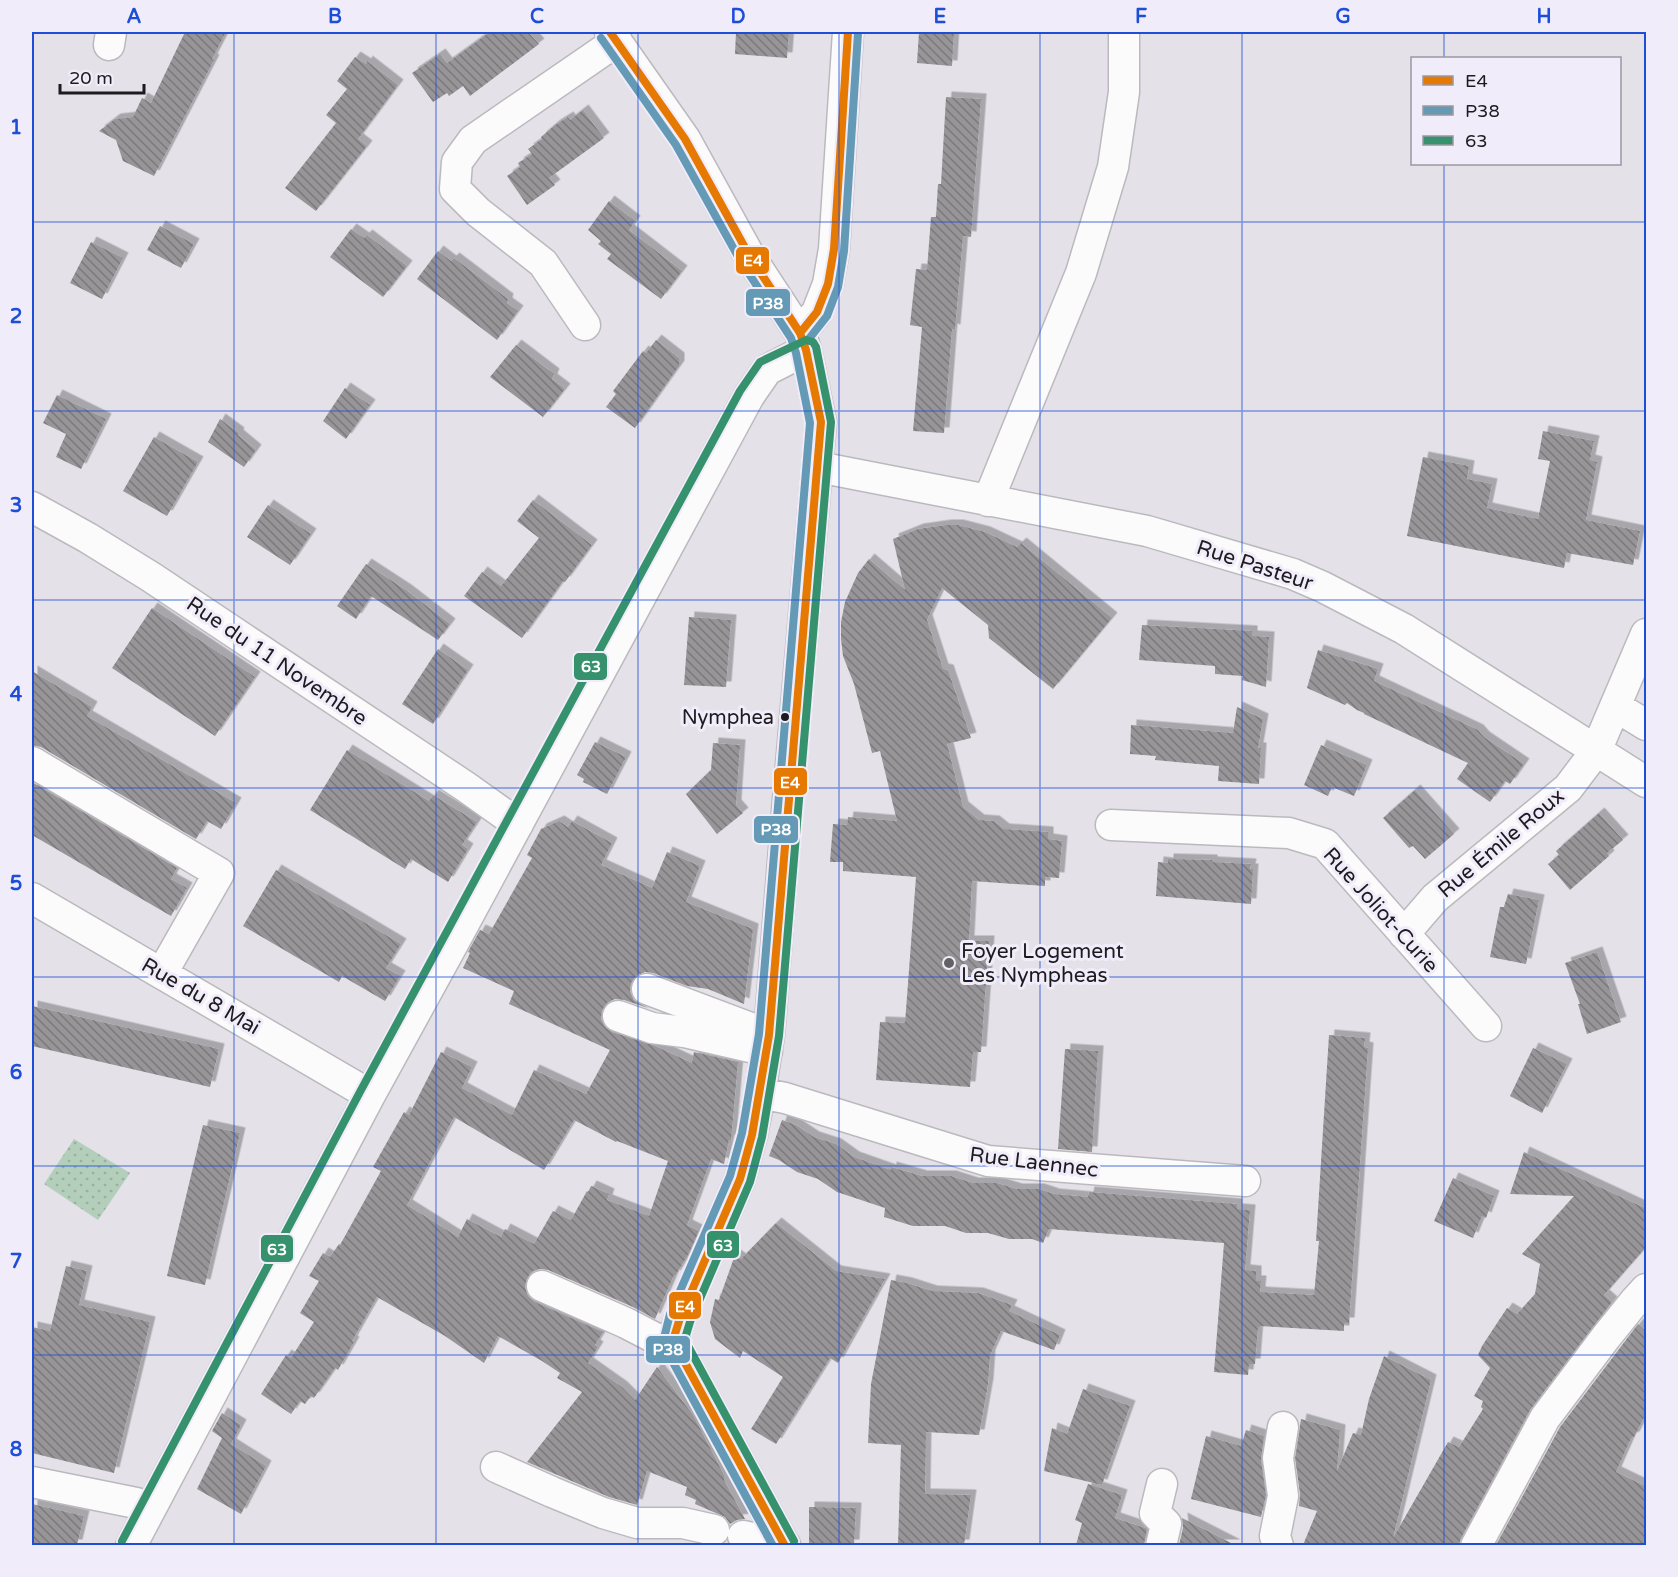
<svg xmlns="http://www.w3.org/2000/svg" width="1678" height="1577" font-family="'Varela Round',sans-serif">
  <defs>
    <pattern id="park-dots" width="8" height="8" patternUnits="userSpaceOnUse" patternTransform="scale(1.5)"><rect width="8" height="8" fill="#b3ceba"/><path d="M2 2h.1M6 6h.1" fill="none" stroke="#9ab09f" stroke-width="1.8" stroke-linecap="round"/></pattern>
    <pattern id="building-back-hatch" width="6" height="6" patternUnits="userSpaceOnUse" patternTransform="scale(1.5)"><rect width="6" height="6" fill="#989599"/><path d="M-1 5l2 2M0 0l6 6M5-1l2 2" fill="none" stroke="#7b797c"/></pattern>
    <filter id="shadow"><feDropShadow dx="5.5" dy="-5.5" stdDeviation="0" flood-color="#0004"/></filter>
  </defs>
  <rect width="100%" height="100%" fill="#e4e2e8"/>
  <path fill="url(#park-dots)" d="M74 1139 130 1173 98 1220 44 1184Z"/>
  <path fill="url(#building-back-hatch)" fill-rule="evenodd" filter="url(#shadow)" d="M185 32H226L212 59 214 60 154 176 123 161 116 140 99 131 115 119 133 117 142 98 151 103Z
    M490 32H528L539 44 470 96 463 86 449 96 447 93 433 102 412 73 440 54 447 63Z
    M736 32H789L787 58 735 54Z
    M919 32H954L952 66 917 63Z
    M355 57 366 64 367 61 398 85 358 139 367 146 316 211 285 188 336 123 326 115 347 89 337 81Z
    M946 97 981 99 971 237 963 236 955 330 952 329 944 433 913 431 922 327 910 325 916 269 927 270 931 217H936L938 184H941Z
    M583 110 604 138 549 178 555 185 527 205 507 176 520 167 518 163 532 154 528 149 542 139 541 137 555 125 568 117 570 120Z
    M609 201 635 221 629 230 682 271 661 299 607 259 611 254 598 244 601 241 588 230Z
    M160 226 194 244 181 268 147 250Z
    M351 229 364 238 367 235 407 266 383 297 330 257Z
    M91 242 123 258 102 299 70 283Z
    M438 251 451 261 454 258 508 299 507 303 518 311 497 340 417 279Z
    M656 340 679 358V366L635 428 606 407 616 394 613 391 643 351 646 353Z
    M516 345 554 374 552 379 565 389 543 417 490 377Z
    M345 388 370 405 346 439 323 421Z
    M57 395 106 419 81 469 56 457 66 434 43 423Z
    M220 419 239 433 238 435 256 450 244 467 208 442Z
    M1543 431 1594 441 1590 460 1597 462 1586 520 1640 531 1633 565 1567 553 1564 568 1407 536 1423 457 1469 466 1467 479 1492 484 1487 508 1538 519 1550 461 1538 459Z
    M154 437 198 462 167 516 123 491Z
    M533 500 592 545 565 582 563 581 522 638 464 596 482 572 501 586 539 538 517 521Z
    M268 505 311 534 290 565 247 537Z
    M946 525H958L985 532 1017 547 1021 543 1112 618 1053 689 989 638 988 625 942 588 927 620 943 669 948 670 971 738 947 744 963 807 979 820 994 821 1004 829 1048 832V839L1062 841 1059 878 1045 877V886L972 881 969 941H989L981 1052H973L970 1087 876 1080 880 1022 905 1023 916 877 843 871V862H830L833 824 847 825 848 817 897 821 880 751 872 753 854 684 843 656 841 639V622L845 602 858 573 869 559 905 590 893 539 918 529Z
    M366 564 406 590 450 624 438 640 371 596 356 619 337 606Z
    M152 608 255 677 215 736 112 668Z
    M689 617 731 620 726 687 684 685Z
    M1142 625 1252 631V636L1269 637 1266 687 1242 680 1243 676 1215 674V666L1139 660Z
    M438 649 468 670 433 724 402 704Z
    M1318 650 1378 669 1374 681 1478 730 1484 737 1524 764 1510 784 1505 781 1490 802 1457 779 1468 763 1364 714V713L1357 710 1347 703 1345 705 1307 688Z
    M32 671 92 707 87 716 236 803 221 829 207 821 196 839 194 838 41 747 32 745Z
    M1237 707 1263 719 1258 748H1261L1259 784 1218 781 1219 766 1155 760 1156 756 1130 754 1131 725 1233 733Z
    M595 742 626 757 607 794 583 782 584 779 577 775Z
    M713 743 740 745 736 805 743 813 717 834 686 794 711 770Z
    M1321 745 1367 765 1354 796 1332 787 1328 796 1304 785Z
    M347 750 429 801 433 795 477 822 462 845 468 849 448 882 411 859 405 869 310 810Z
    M32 782 177 868 171 879 187 888 171 916 32 835Z
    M1415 790 1454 834 1425 859 1413 846 1409 848 1383 818Z
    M1599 813 1623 840 1607 853 1609 856 1570 890 1548 864 1559 855 1556 851Z
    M559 821 568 827 572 821 612 843 601 865 652 888 667 852 700 866 686 902 753 929 744 1004 708 989 687 986 653 973 645 972 636 976 631 983 630 991 634 1000 648 1008 624 1000 615 999 607 1003 602 1011 601 1019 605 1027 612 1032 653 1045 692 1063 694 1052 738 1062 731 1141 729 1140 724 1164 711 1159 687 1225 699 1231 689 1253 675 1276 674 1275 655 1319 633 1307 548 1270 540 1269 531 1272 527 1279 525 1287 528 1296 535 1302 603 1332 595 1345 598 1347 588 1363 622 1387 635 1400 657 1367 693 1415 724 1475V1480L745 1519 737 1520 730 1524 725 1517 695 1504 696 1500 685 1495 687 1487 647 1471 637 1505 609 1497 527 1462 582 1392 557 1378 560 1373 542 1361 498 1336 484 1363 445 1336 377 1297 352 1341 354 1342 338 1370 335 1368 314 1398 311 1396 305 1404 300 1401 291 1414 261 1394 286 1355 291 1358 314 1322 300 1313 319 1281 309 1276 323 1253 330 1257 339 1244 340 1245 381 1171 373 1167 404 1112 409 1115 441 1052 472 1067 462 1088 512 1115 534 1070 586 1094 610 1050 509 1004 514 991 463 968 470 953 468 952 469 950 480 930 489 934 532 858 527 855 541 829ZM454 1117 544 1170 574 1120 616 1142 617 1141 668 1161 649 1216 607 1200 609 1194 591 1186 588 1192 587 1191 571 1220 553 1211 534 1244 505 1229 501 1237 467 1219 458 1237 407 1205Z
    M1168 859 1212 860V862L1251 864 1250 869H1253L1251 904 1156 896 1158 862 1168 863Z
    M276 870 401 944 386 968 400 976 385 1001 342 976 339 982 243 926Z
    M1508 894 1539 900 1526 964 1490 957 1500 907H1504Z
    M1597 952 1621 1022 1587 1034 1578 1004H1580L1565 963Z
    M32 1006 219 1049 210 1087 32 1046Z
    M1329 1035 1365 1038 1364 1047 1368 1048 1349 1323H1344V1331L1260 1326V1327H1258L1255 1364H1249L1248 1375 1214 1372 1224 1243 1049 1229 1043 1243 1032 1239H1009L988 1233H966L945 1226H913L884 1217 885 1208 837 1192 818 1179 797 1172 779 1160 769 1156 782 1120 796 1125 814 1137 836 1144 854 1157 891 1170V1167L922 1176H951L973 1183H997L1017 1189H1039L1054 1194 1088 1197 1089 1192 1237 1204V1209L1250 1210 1245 1270 1256 1271V1281H1261L1260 1292 1314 1295 1319 1241H1316Z
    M1533 1048 1567 1064 1542 1113 1510 1096Z
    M1065 1049 1098 1051 1092 1152 1058 1149Z
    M203 1125 240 1133 205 1285 167 1276Z
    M1524 1152 1647 1209V1246L1604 1295 1612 1302 1530 1410 1461 1538 1459 1545H1303L1317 1511 1299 1506 1300 1494 1295 1458 1301 1419 1340 1430 1337 1471 1353 1433 1361 1435 1369 1399 1384 1356 1431 1380 1393 1538 1448 1442 1459 1447 1483 1409 1481 1407 1483 1401 1474 1396 1490 1368 1478 1355 1482 1346 1507 1308 1517 1314 1535 1294 1540 1264 1522 1254 1574 1196 1510 1194Z
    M1453 1178 1494 1196 1486 1218 1482 1216 1473 1238 1434 1221Z
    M776 1223 836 1271 885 1279 838 1363 830 1358 776 1444 751 1429 783 1377 743 1351 740 1358 715 1339 710 1322 715 1299 719 1300 735 1255 741 1259Z
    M66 1266 87 1271 79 1305 150 1322 114 1473 32 1453V1327L50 1331Z
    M891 1280 907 1283 932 1291 978 1293 1012 1305 1009 1311 1060 1335 1054 1350 1001 1331 990 1355 988 1384 979 1435 926 1432 925 1494 971 1495 964 1545H898L901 1445 868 1443 871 1384Z
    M1638 1324 1647 1332V1412L1634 1437 1631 1438 1616 1472 1647 1487V1545H1496L1560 1427Z
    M1083 1389 1130 1406 1102 1485 1044 1471 1052 1428 1067 1434Z
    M222 1413 241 1425 231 1444 266 1466 241 1514 197 1489 222 1438 212 1431Z
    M1246 1430 1264 1436 1261 1460 1266 1495 1261 1517 1191 1499 1206 1436 1241 1446Z
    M1088 1484 1122 1495 1115 1518 1145 1528 1147 1529 1144 1545H1076L1082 1523 1075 1520Z
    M32 1504 84 1516 77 1545H32Z
    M809 1507 856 1508 854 1545H809Z
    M1182 1518 1235 1545H1179L1183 1528Z"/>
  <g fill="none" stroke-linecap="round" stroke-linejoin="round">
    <defs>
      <path id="street" d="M610 32 685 139 749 255 800 333 806 350 821 422 788 799 769 1035 760 1093 752 1135 740 1179 680 1318 675 1334 678 1350 785 1546
        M109 45 111 32
        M585 325 543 263 478 212 455 189 457 162 473 140 617 41
        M800 333 817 312 828 284 834 249 848 32
        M818 467 1147 531 1293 574 1323 587 1404 629 1646 782
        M988 501 1081 273 1113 167 1124 92V32
        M32 507 88 538 151 577 466 787 518 824
        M1615 706 1646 725
        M32 762 219 873 162 973
        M1111 825 1289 833 1325 844 1486 1026
        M32 898 370 1095
        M1404 934 1435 898 1568 788 1596 751 1646 634
        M647 989 769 1035
        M618 1016 652 1028 684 1032 767 1051
        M760 1093 785 1098 988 1161 1245 1181
        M542 1286 626 1323 678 1350
        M496 1467 552 1492 603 1513 637 1523H683L714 1530
        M32 1482 136 1503 150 1510
        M743 1536 785 1545
        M131 1546 370 1095 454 942 749 396 767 370 806 350
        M1161 1546 1166 1524 1155 1513 1162 1484
        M1278 1546 1275 1536 1283 1496 1278 1458 1283 1427
        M1476 1546 1545 1418 1606 1337 1635 1301 1646 1289"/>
    </defs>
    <use href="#street" stroke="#bbb9be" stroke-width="33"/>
    <use href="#street" stroke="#fbfbfc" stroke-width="30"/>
    <defs>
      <path id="bus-1" d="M610 32 685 139 749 255 800 333 806 350 821 422 769 1035 752 1135 740 1179 680 1318 675 1334 678 1350 785 1546
        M800 333 817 312 828 284 834 249 848 32"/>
      <path id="bus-2" d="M601 38 676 145 740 260 791 338 796 353 810 423 759 1034 742 1133 730 1176 670 1314 665 1334 669 1355 773 1546
        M808 340 827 316 838 287 844 251 858 33"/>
      <path id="bus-3" d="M122 1541 361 1090 740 391 760 362 806 340 813 342 816 347 831 422 779 1036 762 1137 750 1182 690 1322 686 1335 688 1346 794 1541"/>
    </defs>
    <use href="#bus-1" stroke="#f0ecf9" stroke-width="12"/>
    <use href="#bus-2" stroke="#f0ecf9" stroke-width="12"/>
    <use href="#bus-3" stroke="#f0ecf9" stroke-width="12"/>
    <use href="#bus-1" stroke="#e57902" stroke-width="8"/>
    <use href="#bus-2" stroke="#649ab5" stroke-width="8"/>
    <use href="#bus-3" stroke="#36916d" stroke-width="8"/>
  </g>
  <path fill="none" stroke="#1d4ed8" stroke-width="1.5" stroke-opacity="0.55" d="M234 32V1546M436 32V1546M638 32V1546M839 32V1546M1040 32V1546M1242 32V1546M1444 32V58M1444 164V1546M32 222H1646M32 411H1646M32 600H1646M32 788H1646M32 977H1646M32 1166H1646M32 1355H1646"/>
  <circle fill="#1d1b1f" stroke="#f0ecf9" stroke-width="2" cx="785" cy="717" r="5"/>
  <circle fill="#636165" stroke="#f0ecf9" stroke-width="2" cx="949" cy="963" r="6"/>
  <g text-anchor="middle" stroke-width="6" stroke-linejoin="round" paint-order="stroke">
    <g font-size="20" fill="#1d1b1f" stroke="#f0ecf9" text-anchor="end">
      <text x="774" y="724">Nymphea</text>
    </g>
    <g font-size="21" fill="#1d1b1f" stroke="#f0ecf9">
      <text transform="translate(1255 565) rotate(18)" y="7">Rue Pasteur</text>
      <text transform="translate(277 661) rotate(34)" y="7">Rue du 11 Novembre</text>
      <text transform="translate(1501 843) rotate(-40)" y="7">Rue Émile Roux</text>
      <text transform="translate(1381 910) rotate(48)" y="7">Rue Joliot-Curie</text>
      <text transform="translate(201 996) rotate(30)" y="7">Rue du 8 Mai</text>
      <text transform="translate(1034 1162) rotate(7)" y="7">Rue Laennec</text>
    </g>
    <g font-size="21" fill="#1d1b1f" stroke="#f0ecf9" text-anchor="start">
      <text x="961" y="958">Foyer Logement<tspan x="961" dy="24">Les Nympheas</tspan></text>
    </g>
  </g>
  <g stroke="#f0ecf9" stroke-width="2">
    <rect x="735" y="246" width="35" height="29" rx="6" fill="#e57902"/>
    <rect x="745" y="288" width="46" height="29" rx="6" fill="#649ab5"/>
    <rect x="573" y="652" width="35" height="29" rx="6" fill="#36916d"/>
    <rect x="773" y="767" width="35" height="29" rx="6" fill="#e57902"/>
    <rect x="753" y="815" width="46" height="29" rx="6" fill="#649ab5"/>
    <rect x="706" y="1230" width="34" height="29" rx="6" fill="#36916d"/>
    <rect x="260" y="1234" width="34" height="29" rx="6" fill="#36916d"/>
    <rect x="668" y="1291" width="34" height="29" rx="6" fill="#e57902"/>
    <rect x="645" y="1335" width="46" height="29" rx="6" fill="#649ab5"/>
  </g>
  <g font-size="16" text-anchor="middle" font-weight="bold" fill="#fff">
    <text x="753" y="266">E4</text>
    <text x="768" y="309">P38</text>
    <text x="591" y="672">63</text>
    <text x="790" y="788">E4</text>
    <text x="776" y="835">P38</text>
    <text x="723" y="1251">63</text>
    <text x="277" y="1255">63</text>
    <text x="685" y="1312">E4</text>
    <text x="668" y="1355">P38</text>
  </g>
  <rect width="1678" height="1577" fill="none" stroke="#f0ecf9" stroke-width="66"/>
  <rect x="1411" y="57" width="210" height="108" fill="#f0ecf9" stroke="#9c98a2" stroke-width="1.5"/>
  <rect x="1423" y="76" width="30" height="9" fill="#e57902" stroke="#9c98a2" stroke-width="1.5"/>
  <text x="1465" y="87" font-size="18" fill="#1d1b1f">E4</text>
  <rect x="1423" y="106" width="30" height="9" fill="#649ab5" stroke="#9c98a2" stroke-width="1.5"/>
  <text x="1465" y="117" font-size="18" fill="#1d1b1f">P38</text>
  <rect x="1423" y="136" width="30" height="9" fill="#36916d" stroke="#9c98a2" stroke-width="1.5"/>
  <text x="1465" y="147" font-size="18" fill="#1d1b1f">63</text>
  <path d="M60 84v9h84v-9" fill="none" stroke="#1d1b1f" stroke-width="3"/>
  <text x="69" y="84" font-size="18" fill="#1d1b1f" stroke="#f0ecf9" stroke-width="4.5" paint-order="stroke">20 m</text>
  <rect x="33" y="33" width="1612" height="1511" fill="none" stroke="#1d4ed8" stroke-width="2"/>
  <g font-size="20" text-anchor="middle" font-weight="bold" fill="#1d4ed8">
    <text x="134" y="23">A</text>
    <text x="335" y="23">B</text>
    <text x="537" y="23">C</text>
    <text x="738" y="23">D</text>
    <text x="940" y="23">E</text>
    <text x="1141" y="23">F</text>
    <text x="1343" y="23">G</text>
    <text x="1544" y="23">H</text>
    <text x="16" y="134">1</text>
    <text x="16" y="323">2</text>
    <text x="16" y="512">3</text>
    <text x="16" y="701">4</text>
    <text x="16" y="890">5</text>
    <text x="16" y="1079">6</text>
    <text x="16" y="1268">7</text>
    <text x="16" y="1456">8</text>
  </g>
</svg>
